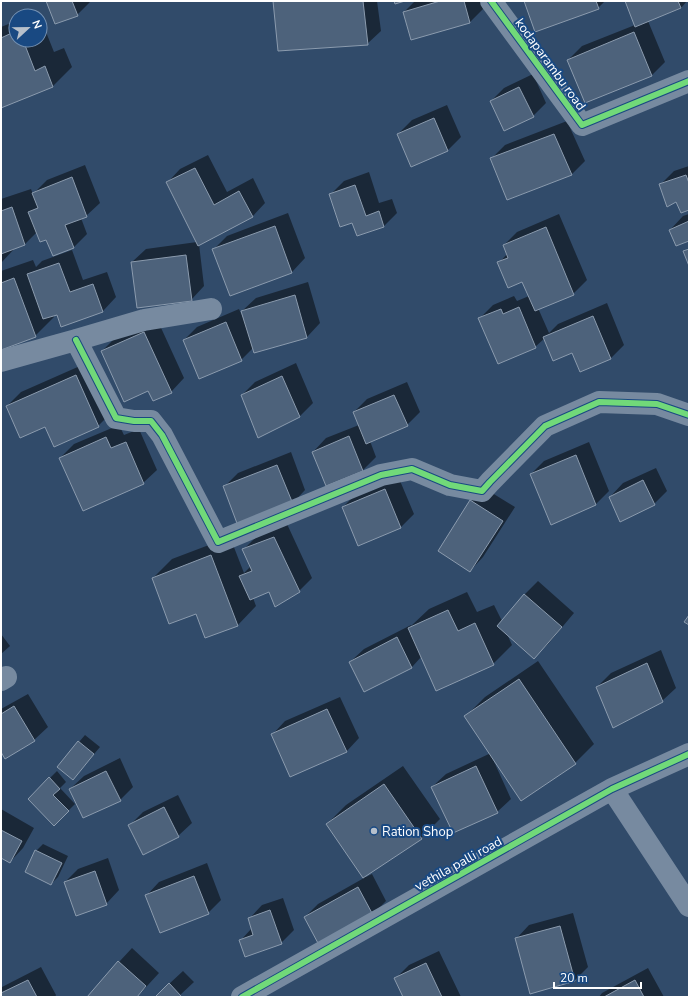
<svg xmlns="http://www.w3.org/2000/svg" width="690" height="998" font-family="'Nunito Sans',sans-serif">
  <rect width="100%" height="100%" fill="#314b6a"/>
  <path fill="#0007" d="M47 1H90V2L77 15Z
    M274 1H377L381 31 367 44Z
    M415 1H481L483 9 470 22 411 39 404 12Z
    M525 1H605L598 8Z
    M626 1H687L681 8 648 21 665 62 652 75 586 102 568 60 582 46 635 25Z
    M38 12 40 16H28Z
    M40 17 54 52 64 48 72 67 53 86 1 107V27L16 21V40H40Z
    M533 74 546 103 533 116 491 101 504 88Z
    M447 105 461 137 448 150 398 134 412 120Z
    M567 121 585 161 572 174 508 199 491 159 505 145Z
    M208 155 227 192 253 178 265 203 252 217 199 244 204 286 191 300 132 262 146 249 197 242 167 183 180 169Z
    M85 165 100 203 86 216 81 218 87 234 74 247 47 239 37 232 25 244 16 247 1 263V199L31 189 33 194 47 180Z
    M689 166V209L660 185 674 171Z
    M369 172 379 203 392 199 397 213 384 226 357 235 353 222 331 194 344 181Z
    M288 213 305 258 292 272 231 295 214 249 227 236Z
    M559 214 587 280 573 294 538 308 549 333 558 324 607 303 624 345 611 358 581 371 573 352 545 338 535 347 480 318 493 305 514 296 517 301 529 296 523 280 499 263 507 254 504 245 517 232Z
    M689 214V240L670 230 683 216Z
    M72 250 83 280 107 272 116 297 103 311 61 325 57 314 54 315V317L35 336 1 349V271L33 260 36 267 42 261Z
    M308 282 320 323 307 337 255 352 253 348 241 360 184 340 197 327 239 309 244 320H245L242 311 256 298Z
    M157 319 184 378 171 392 102 351 115 338Z
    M89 362 111 413 98 426 46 425 7 406 21 392Z
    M296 363 313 403 300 416 258 436 242 395 255 382Z
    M407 382 420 412 407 425 370 441 376 457 363 470 326 485 313 452 326 438 359 425 354 412 367 399Z
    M119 425 124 435 139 429 157 470 143 483 60 458 74 444Z
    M589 442 609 491 596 504 551 523 531 474 544 461Z
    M291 452 305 490 292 504 224 487 238 473Z
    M656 468 667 491 654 504 610 497 623 483Z
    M398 476 414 514 401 527 359 545 343 507 356 494Z
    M484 488 515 507 483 557 470 571 471 501Z
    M287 524 312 578 299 591 270 590 253 598 256 606 237 626 196 612 153 578 172 559 230 537 244 573 251 566 244 549 257 536Z
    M538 581 574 613 548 644 534 657 507 634 512 645 493 664 422 656 412 667 365 691 350 662 364 649 411 625V626L429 609 467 592 477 612 494 605 502 621 524 595Z
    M1 634 10 646 1 654Z
    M661 650 676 688 662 701 597 687 611 673Z
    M538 661 594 744 575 763 491 755 511 799 497 812 432 787 446 774 491 753 466 716 485 697Z
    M28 694 48 727 34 740 2 752 1 754V709Z
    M340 697 359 738 346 752 272 735 285 721Z
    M85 735 100 747 79 772 73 779 79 742Z
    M120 758 133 787 120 800 70 789 84 776Z
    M403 766 440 819 421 838 365 876 366 877 372 874 386 901 373 914 305 917 318 904 364 878 327 824 346 805Z
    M57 771 66 782 60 788 75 804 54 825 29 799Z
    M178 795 192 823 178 836 129 826 143 812Z
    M1 809 34 828 23 848 10 862 1 857Z
    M43 844 68 856 58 877 51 884 36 851Z
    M108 858 119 890 106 904 65 882 78 869Z
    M207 863 221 900 208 913 146 896 159 882Z
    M283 898 294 930 281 943 240 941 252 928 249 919 262 905Z
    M573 913 588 967 575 980 516 939 529 925Z
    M132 948 159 973 137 997H88L119 962Z
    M439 951 461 997H404L395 979 409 965Z
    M41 967 56 995 55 997H1V988L2 987Z
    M648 968 664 997H599L602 993Z
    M183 971 194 982 178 997H155Z"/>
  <path fill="#4d627b" stroke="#8b9bae" d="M46 1H72L78 16 55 24Z
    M273 1H363L368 45 278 51Z
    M394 1H405L395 4Z
    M440 1H464L470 23 411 40 403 12Z
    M524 1H596L599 9 535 32Z
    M625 1H678L681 8 635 27Z
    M16 31V40H23L35 71 45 66 53 87 1 108V38Z
    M634 32 652 76 585 103 567 60Z
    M519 87 534 117 504 131 490 101Z
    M434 118 448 151 411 167 397 134Z
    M554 134 572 175 507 200 490 158Z
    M195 168 214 205 239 191 253 217 198 246 166 182Z
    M686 175 689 183V210L681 213 676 202 667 207 659 184Z
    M72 177 87 217 65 225 74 248 53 256 46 240 40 242 28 212 38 208 32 193Z
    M355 185 366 216 379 211 384 227 357 236 352 223 340 227 329 194Z
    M12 207 25 245 1 254V211Z
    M689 221V241L676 246 669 230Z
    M275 226 292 273 230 296 212 249Z
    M546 227 574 295 535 311 522 282 508 288 497 262 508 258 503 245Z
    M689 249V266L683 251Z
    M186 255 192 301 137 308 131 262Z
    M59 263 70 292 93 284 103 312 61 327 57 315 43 319 27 274Z
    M14 278 36 337 1 350V283Z
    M295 295 307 338 254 353 241 311Z
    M519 307 536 348 498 364 478 318 501 309 503 314Z
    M593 316 611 359 580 372 572 353 553 361 543 337Z
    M226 322 242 361 199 379 183 340Z
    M144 332 172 393 153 401 148 391 124 402 101 351Z
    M76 375 99 427 54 447 45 427 20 438 6 406Z
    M282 376 300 417 258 438 241 395Z
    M394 395 408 426 366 444 353 412Z
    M349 436 363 471 326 486 312 452Z
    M106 437 111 448 126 442 144 484 83 511 59 458Z
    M576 455 596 505 551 525 530 474Z
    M277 465 293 504 238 526 223 486Z
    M643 480 655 505 620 522 609 497Z
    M385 489 401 528 358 546 342 507Z
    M470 500 503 521 470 572 438 551Z
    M274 537 300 592 275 607 269 592 250 600 239 576 252 571 242 549Z
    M211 555 238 626 205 638 196 614 169 624 152 578Z
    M524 594 562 627 534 659 497 626Z
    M448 610 458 631 475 623 494 665 436 691 408 628Z
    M689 615V625L684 622Z
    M397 637 412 668 364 692 349 662Z
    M647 663 663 702 613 728 596 687Z
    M519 679 576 764 521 801 464 716Z
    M14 706 35 741 5 759 1 752V714Z
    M327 709 347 752 290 777 271 734Z
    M78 741 94 754 73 780 57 767Z
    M476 766 498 813 453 833 431 787Z
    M106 771 121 801 83 818 69 789Z
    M49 777 60 789 53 795 69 811 54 826 28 799Z
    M384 784 422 839 363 878 326 824Z
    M164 807 179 837 143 855 128 825Z
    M1 830 22 841 10 863 1 858Z
    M35 850 62 863 51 885 25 872Z
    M95 871 107 905 76 916 64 882Z
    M194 876 209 914 160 933 145 895Z
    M358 887 373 915 319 945 304 917Z
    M270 910 282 944 245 957 239 940 253 935 248 918Z
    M560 926 575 981 530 994 515 938Z
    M118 961 146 986 137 997H87Z
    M426 963 442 997H403L394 978Z
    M28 980 37 997H1V993Z
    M635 980 644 997H604Z
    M169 983 181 996 180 997H155Z"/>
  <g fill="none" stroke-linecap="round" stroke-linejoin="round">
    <path stroke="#778aa0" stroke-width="22" d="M491 1 582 125 689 81
      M76 340 116 418 134 421H151L162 435 218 542 381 475 412 469 450 485 482 491 490 482 545 426 599 402 657 404 689 415
      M1 361 76 340 144 320 211 309
      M1 680 6 677
      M612 789 689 906
      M242 997 612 789 689 754"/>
    <defs>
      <path id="cycleway" d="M491 1 582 125 689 81
        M76 340 116 418 134 421H151L162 435 218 542 381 475 412 469 450 485 482 491 490 482 545 426 599 402 657 404 689 415
        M242 997 612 789 689 754"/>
    </defs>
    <use href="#cycleway" stroke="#194982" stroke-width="8"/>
    <use href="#cycleway" stroke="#71d979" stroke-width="6"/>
  </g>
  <circle fill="#b7c0cb" stroke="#194982" stroke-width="1.5" cx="374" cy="831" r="4"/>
  <g text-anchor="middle" stroke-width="4" stroke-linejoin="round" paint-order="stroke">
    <g font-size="13" fill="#fff" stroke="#194982">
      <text transform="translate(551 64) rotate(54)" y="5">kodaparambu road</text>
      <text transform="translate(458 863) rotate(-29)" y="5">vethila palli road</text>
    </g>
    <g font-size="13" fill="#fff" stroke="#194982" text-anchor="start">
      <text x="382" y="836">Ration Shop</text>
    </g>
  </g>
  <rect width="690" height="998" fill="none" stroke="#ffffff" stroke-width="4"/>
  <g transform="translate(28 28) rotate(68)"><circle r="19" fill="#194982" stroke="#7592b4"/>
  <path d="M0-3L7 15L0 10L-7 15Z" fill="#b7c0cb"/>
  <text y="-6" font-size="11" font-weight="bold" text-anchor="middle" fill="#ffffff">N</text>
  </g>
  <path d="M554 982v6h87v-6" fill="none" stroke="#ffffff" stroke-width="2"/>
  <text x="560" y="982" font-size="12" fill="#ffffff" stroke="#194982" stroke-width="3" paint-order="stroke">20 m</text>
</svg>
